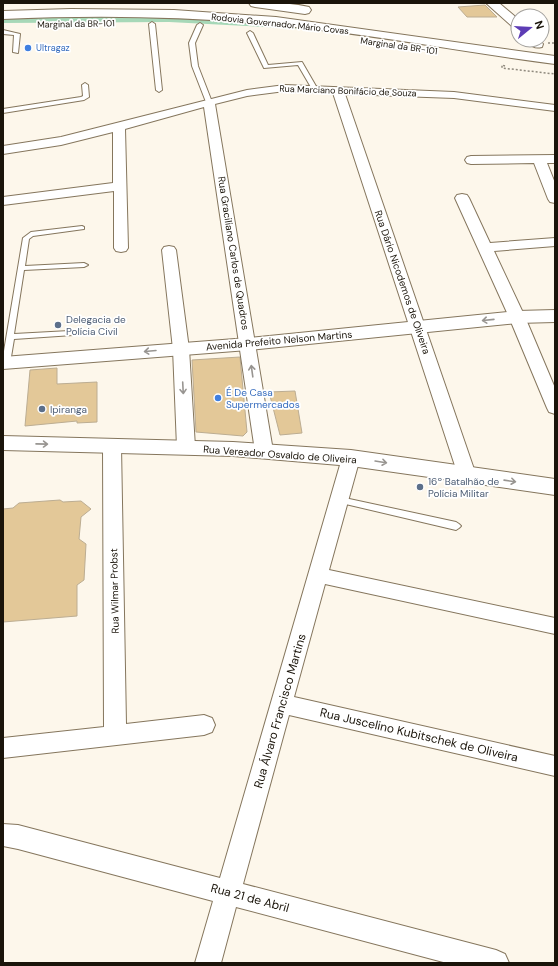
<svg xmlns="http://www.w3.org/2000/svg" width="558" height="966" font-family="'DM Sans',sans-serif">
  <rect width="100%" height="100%" fill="#fdf7eb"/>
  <path fill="#a7d8b8" d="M121 15 250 23 305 29 169 22 3 23V19L62 16Z"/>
  <path fill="#e3c898" stroke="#bcad92" d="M485 5 497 17H467L458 7Z
    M240 357 247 432 243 436 196 432 192 360Z
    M57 368V384L97 382V422L77 423V421L25 426 30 370Z
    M295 391 302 433 280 435 269 392Z
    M60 500 63 502 81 501 91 509 81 517 79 539 86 544 84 580 77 585V616L3 622V509L13 508 19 503Z"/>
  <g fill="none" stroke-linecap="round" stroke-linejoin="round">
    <defs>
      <path id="lane" d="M152 22 155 24 162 90 159 92 156 90 149 24Z
        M200 23 203 25 195 43 198 66 212 102 209 104 206 102 192 66 189 43 197 25Z
        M3 30 20 34 18 53 13 52 14 35 3 34Z
        M250 31 253 33 268 65 302 62 317 88 316 89H312L298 65 264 68 247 33Z
        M85 83 88 85 89 97 84 100 3 113V109L81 97 83 96 82 85Z
        M82 226 84 227V229L33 236 29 239 25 266 84 263 88 265 84 267 24 270 14 334 88 330 92 332 88 334 14 339 10 363 6 366 3 365V357L23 238 31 232Z
        M340 497 456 522 459 524 461 526 459 528 456 530 337 502 335 500Z"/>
      <path id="street" d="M285 85 454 92 555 105V111L454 98 345 94 476 475 473 480 467 481 461 480 458 475 333 93 285 91 247 96 215 104 273 451 270 455 264 457 258 455 255 451 204 107 125 129 128 248 126 251 121 252 116 251 114 248V191L3 205V197L113 183V132L61 145 3 154V146L61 137 247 90Z
        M555 155V163H547L555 183V203L550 202 548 199 534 163 471 164 467 163 465 160 467 157 471 156Z
        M462 194 467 195 469 198 490 243 555 238V246L494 251 525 317 555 388V414L549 412 547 408 509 317 455 198 457 195Z
        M169 246 174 247 176 250 189 349 195 447 192 451 186 453 180 451 177 447 173 349 162 250 164 247Z
        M112 440 118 442 121 446 126 724 204 715 212 718 215 725 212 732 204 735 3 758V738L104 727 103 446 106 442Z
        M351 452 357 454 360 458 329 570 555 618V634L325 584 294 697 555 756V776L289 715 243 884 496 950 505 954 509 963H447L236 907 221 963H195L213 901 18 849 3 846V824L18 825 220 878 342 458 345 454Z"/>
      <path id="secondary" d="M486 3H499L518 19V29L514 28Z
        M527 40H540L543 44 542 47C534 49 531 46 527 40Z"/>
      <path id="primary" d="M555 310V322L517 323 248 350 3 369V357L248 338 517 311Z
        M3 436 233 442 351 450 555 479V495L351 466 233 456 3 450Z"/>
      <path id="highway" d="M249 3C269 3 289 2 309 7L311 10 309 13 305 14 255 7 251 6Z
        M71 9 174 10 276 17 555 56V64C461 52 368 33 274 25 184 16 94 15 3 19V11Z"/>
    </defs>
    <use href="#lane" stroke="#85765d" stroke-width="2"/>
    <use href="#street" stroke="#85765d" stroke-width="2"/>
    <use href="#secondary" stroke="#85765d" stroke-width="2"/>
    <use href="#primary" stroke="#85765d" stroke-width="2"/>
    <use href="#highway" stroke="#85765d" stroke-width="2"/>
    <path stroke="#8f897d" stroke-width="1.5" stroke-dasharray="2 2" stroke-linecap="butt" d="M548 43H555
      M505 66 502 65V68L555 74"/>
    <use href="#lane" fill="#fff" fill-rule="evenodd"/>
    <use href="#street" fill="#fff" fill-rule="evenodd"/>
    <use href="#secondary" fill="#fff" fill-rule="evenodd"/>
    <use href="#primary" fill="#fff" fill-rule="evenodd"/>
    <use href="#highway" fill="#fff" fill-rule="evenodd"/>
  </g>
  <defs><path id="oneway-shaft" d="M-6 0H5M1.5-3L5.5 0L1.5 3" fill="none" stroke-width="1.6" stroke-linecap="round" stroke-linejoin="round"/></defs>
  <g stroke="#989591">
    <use href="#oneway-shaft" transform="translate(488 320) rotate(174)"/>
    <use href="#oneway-shaft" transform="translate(150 351) rotate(175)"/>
    <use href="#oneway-shaft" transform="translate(252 371) rotate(-98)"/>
    <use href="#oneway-shaft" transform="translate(183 388) rotate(87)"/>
    <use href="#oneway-shaft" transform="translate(42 444) rotate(1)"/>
    <use href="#oneway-shaft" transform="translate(381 462) rotate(9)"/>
    <use href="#oneway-shaft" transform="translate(510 481) rotate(8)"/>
  </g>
  <g fill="#3f7fe0" stroke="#fff" stroke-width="1.5">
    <circle cx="28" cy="48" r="4"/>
    <circle cx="218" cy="398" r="4"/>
  </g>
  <g fill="#5c6f8a" stroke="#fff" stroke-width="1.5">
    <circle cx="58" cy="325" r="4"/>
    <circle cx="42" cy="409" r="4"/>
    <circle cx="420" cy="487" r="4"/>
  </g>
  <g text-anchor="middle" stroke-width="3.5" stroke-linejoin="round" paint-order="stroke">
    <g font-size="9" fill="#1a140a" stroke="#fff">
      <text transform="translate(76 24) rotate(-1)" y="3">Marginal da BR-101</text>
      <text transform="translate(280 24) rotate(6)" y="3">Rodovia Governador Mário Covas</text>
      <text transform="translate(399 46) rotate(8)" y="3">Marginal da BR-101</text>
      <text transform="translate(348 91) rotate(2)" y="3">Rua Marciano Bonifácio de Souza</text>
    </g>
    <g font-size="9" fill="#366cbe" stroke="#fff" text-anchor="start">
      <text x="36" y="51">Ultragaz</text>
    </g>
    <g font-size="10" fill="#1a140a" stroke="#fff">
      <text transform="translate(234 253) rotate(81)" y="4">Rua Graciliano Carlos de Quadros</text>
      <text transform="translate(403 282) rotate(71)" y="4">Rua Dário Nicodemos de Oliveira</text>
      <text transform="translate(279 340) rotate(-5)" y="4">Avenida Prefeito Nelson Martins</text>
      <text transform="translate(280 454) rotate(4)" y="4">Rua Vereador Osvaldo de Oliveira</text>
      <text transform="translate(114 591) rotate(-91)" y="4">Rua Wilmar Probst</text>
    </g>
    <g font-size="10" fill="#4e5e75" stroke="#fff" text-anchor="start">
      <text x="66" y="323">Delegacia de<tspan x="66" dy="12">Polícia Civil</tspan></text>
      <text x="50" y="413">Ipiranga</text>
      <text x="428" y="485">16º Batalhão de<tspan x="428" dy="12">Polícia Militar</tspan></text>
    </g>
    <g font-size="10" fill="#366cbe" stroke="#fff" text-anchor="start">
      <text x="226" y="396">É De Casa<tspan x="226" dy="12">Supermercados</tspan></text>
    </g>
    <g font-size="12" fill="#1a140a" stroke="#fff">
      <text transform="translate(280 711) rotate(-74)" y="4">Rua Álvaro Francisco Martins</text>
      <text transform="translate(419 735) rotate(13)" y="4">Rua Juscelino Kubitschek de Oliveira</text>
      <text transform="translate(250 898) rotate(15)" y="4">Rua 21 de Abril</text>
    </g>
  </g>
  <rect width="558" height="966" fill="none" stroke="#1a140a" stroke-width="8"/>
  <g transform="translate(530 28) rotate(72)"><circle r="19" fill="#ffffff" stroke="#a3a19d"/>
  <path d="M0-3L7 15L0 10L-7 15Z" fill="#5d3cb5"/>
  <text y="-6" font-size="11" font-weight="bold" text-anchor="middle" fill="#1a140a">N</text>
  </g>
</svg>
